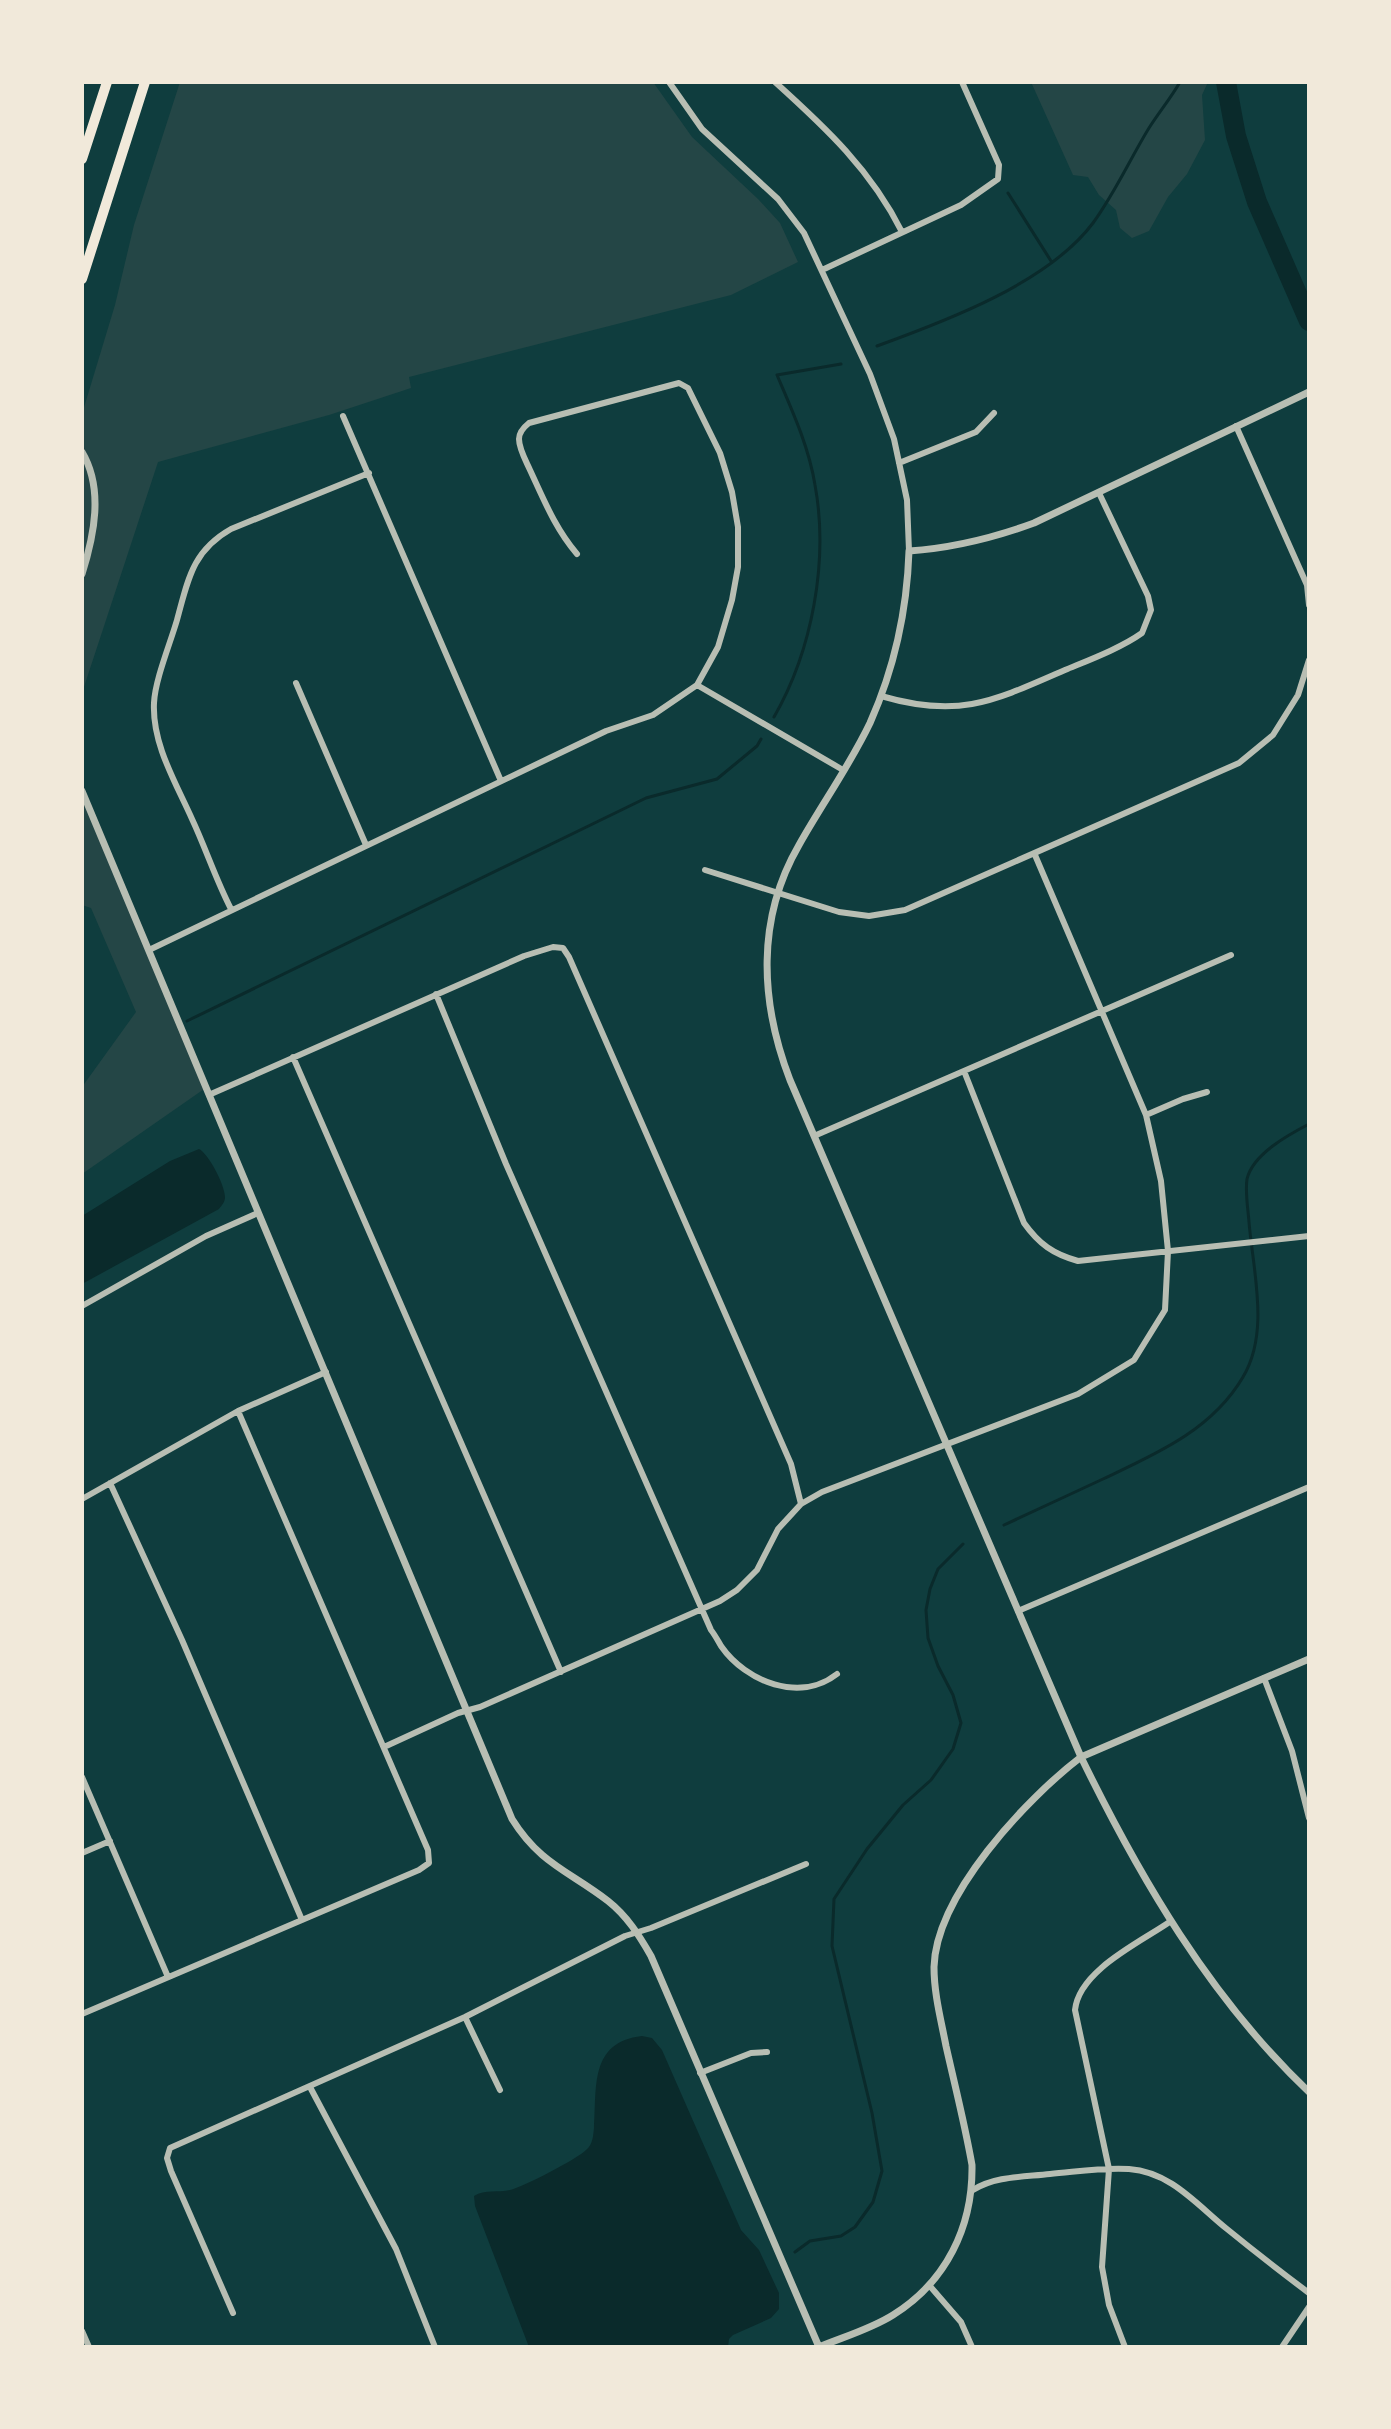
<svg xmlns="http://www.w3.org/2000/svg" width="1391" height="2429" font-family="'Titillium Web',sans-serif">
  <rect width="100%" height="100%" fill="#0f3d3e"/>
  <path fill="#244646" d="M180 82H653L692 137 758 199 780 223 798 262 731 295 409 377 411 388 329 415 158 462 82 693V414L115 305 134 225Z
    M1031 82H1208L1202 95 1205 140 1187 174 1168 197 1149 231 1132 238 1120 228 1116 210 1099 195 1088 177 1073 175Z
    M82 791 207 1087 82 1174V1087L136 1012 91 908 82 905Z"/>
  <path fill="#0a2a2b" d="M199 1149C208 1153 225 1185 225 1197 225 1202 222 1205 219 1209L82 1284V1216L170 1161Z
    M642 2036 652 2038 662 2050 741 2230 759 2250 779 2293V2309L771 2318 733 2335 729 2339 728 2347H529L475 2206 474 2196C485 2189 498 2193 510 2190 523 2187 577 2159 586 2150 593 2144 593 2136 594 2128 597 2088 589 2042 642 2036Z"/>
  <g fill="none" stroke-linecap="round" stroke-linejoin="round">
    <path stroke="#0a2a2b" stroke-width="3" d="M1008 193 1051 261
      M877 346C946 321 1048 283 1093 223 1115 193 1130 159 1149 128 1159 112 1171 98 1180 82
      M774 717C812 651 829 561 815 485 809 447 792 410 777 375L841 364
      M187 1021 646 798 717 779 757 746 761 739
      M1004 1525C1037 1510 1070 1494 1103 1479 1156 1454 1212 1430 1243 1377 1270 1332 1253 1271 1249 1222 1248 1209 1245 1192 1247 1179 1253 1154 1288 1135 1309 1124
      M795 2252 810 2241 841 2236 855 2227 873 2202 882 2171 872 2113 832 1946 834 1899 867 1849 903 1805 931 1780 953 1749 961 1723 953 1695 938 1666 928 1638 926 1610 930 1589 938 1569 963 1544"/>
    <path stroke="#0a2a2b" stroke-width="20" d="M1226 82 1236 136 1257 202 1309 321"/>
    <path stroke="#b8beb3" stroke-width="6" d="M669 82 702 129 778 199 804 233 870 374 894 439 907 500 909 551
      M775 82C826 128 871 170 902 232
      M822 270 961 205 998 179 999 165 962 82
      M343 416 501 781
      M1236 426 1307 585 1309 605
      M899 463 976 432 994 413
      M296 683 366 845
      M697 685 843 770
      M881 696C959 719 994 701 1065 670 1089 660 1121 648 1142 633L1151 610 1148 596 1099 493
      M705 870 839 912 869 916 905 910 1239 763 1273 735 1298 695 1309 660
      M231 909C216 880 206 849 192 819 176 783 152 744 154 703 155 680 170 644 177 620 188 580 192 551 231 529L369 473
      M149 950 606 731 653 715 697 685 718 647 732 600 738 567V527L732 492 720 453 688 388 679 383 529 423C524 427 519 432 519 439 519 449 526 461 530 470 544 500 555 528 577 554
      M436 994 506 1164 711 1630C715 1635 718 1641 721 1646 746 1682 800 1703 837 1674
      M293 1057 561 1672
      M964 1071 1024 1223C1039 1244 1053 1254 1078 1261L1309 1236
      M211 1094 524 956 553 947 563 948 569 957 791 1464 801 1504
      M1146 1115 1183 1099 1207 1092
      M814 1136 1231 955
      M82 1306 206 1236 258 1213
      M110 1483 182 1640 302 1920
      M82 1499 238 1411 326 1372
      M1018 1611 1309 1487
      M1264 1678 1292 1751 1309 1818
      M384 1747 458 1713 480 1707 720 1601 737 1590 757 1570 778 1529 801 1504 822 1492 1078 1394 1134 1360 1165 1310 1168 1251 1161 1181 1146 1115 1035 855
      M82 1777 168 1977
      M82 1853 110 1841
      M82 2014 419 1870 429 1863 428 1850 238 1411
      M465 2017 500 2090
      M700 2073 751 2053 767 2052
      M310 2087 396 2249 435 2347
      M973 2190C995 2176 1024 2177 1050 2174 1075 2172 1103 2167 1129 2169 1171 2172 1197 2205 1227 2229 1254 2251 1281 2272 1309 2293
      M929 2285 961 2322 972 2347
      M233 2313 171 2171 167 2158 170 2148 465 2017 625 1936 651 1928 806 1864
      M82 2331 89 2347
      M1125 2347 1109 2305 1102 2267 1109 2169 1075 2010C1079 1970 1141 1942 1171 1921
      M1282 2347 1309 2307"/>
    <path stroke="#b8beb3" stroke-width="7" d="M1309 392 1034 523C993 538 952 548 909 551 907 611 894 669 870 723 850 765 822 804 799 845 756 919 760 1002 790 1080L1081 1757C1140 1878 1210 1998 1309 2092
      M82 452C104 489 94 536 82 574
      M82 791 512 1819C540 1864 569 1871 608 1901 627 1916 639 1935 651 1956L819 2347
      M819 2347C843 2337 871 2329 893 2315 946 2282 973 2227 972 2165 965 2125 955 2086 946 2046 941 2020 934 1994 934 1967 936 1895 1026 1799 1081 1757L1309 1659"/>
    <path stroke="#f1e9da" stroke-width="10" d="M82 159 107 82
      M82 279 145 82"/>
  </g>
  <rect width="1391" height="2429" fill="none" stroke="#f1e9da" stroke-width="168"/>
</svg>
